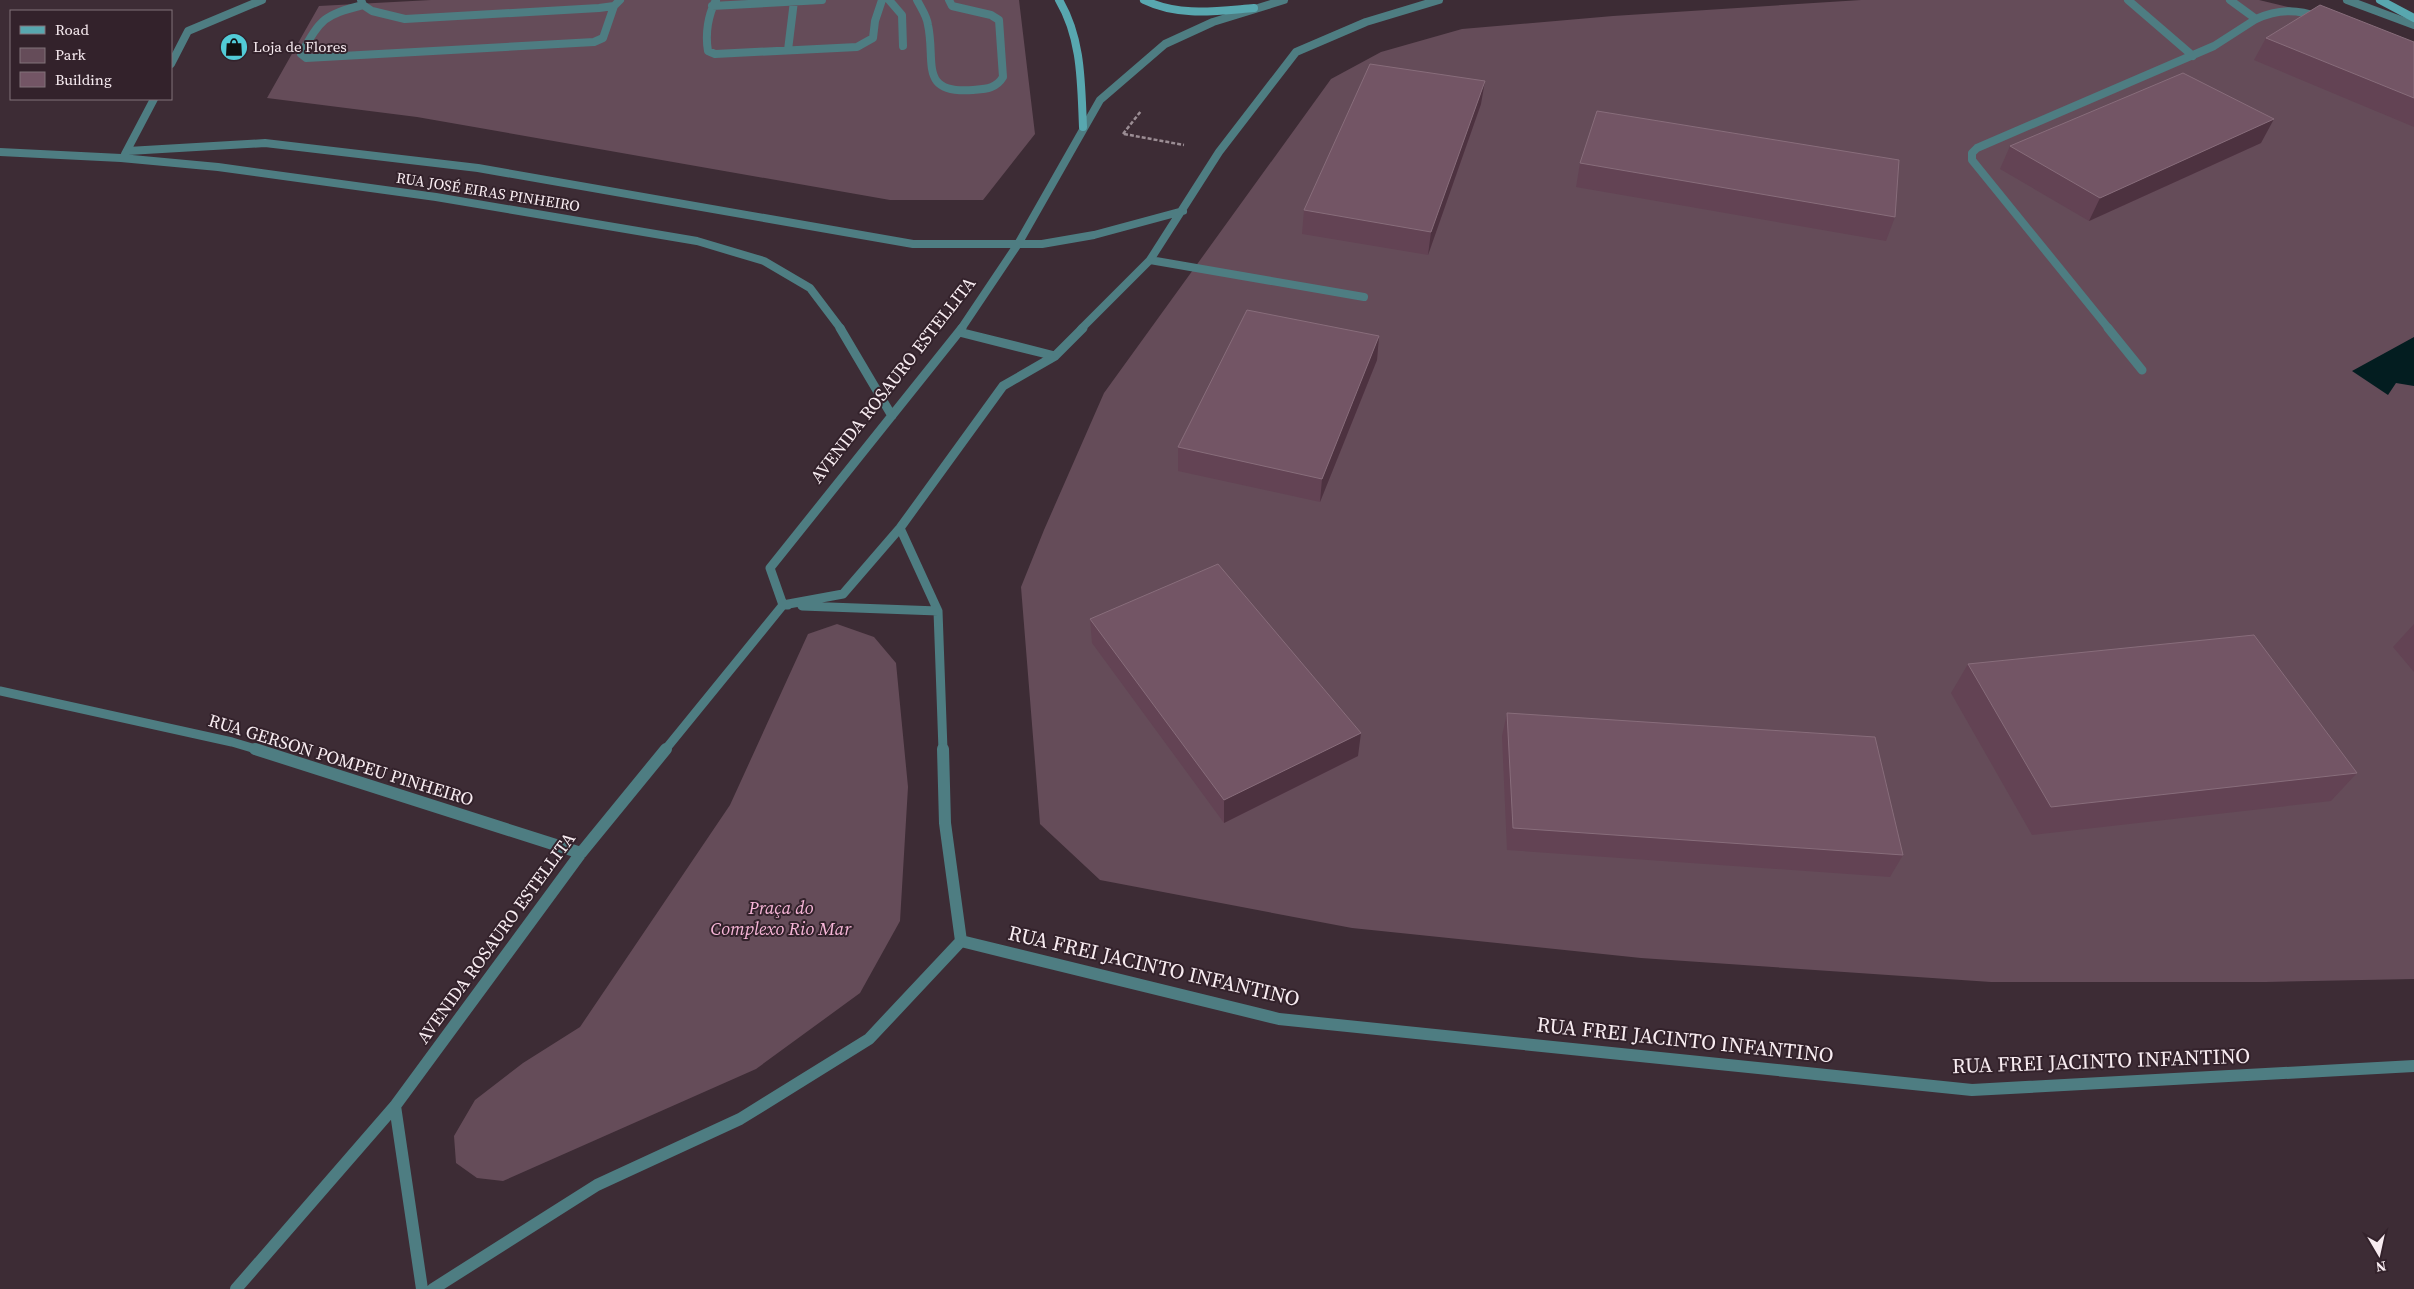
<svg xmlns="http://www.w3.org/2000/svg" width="2414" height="1289" font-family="'Source Serif 4',serif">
  <rect width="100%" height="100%" fill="#3d2c35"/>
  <path fill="#654c59" d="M431 0H1019L1035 134 983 200H890L417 117 267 98 319 6Z
    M1861 0H2259L2321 15 2414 44V979L2265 982H1991L1641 958 1352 928 1100 880 1040 824 1021 587 1044 530 1104 393 1331 79 1381 52 1462 29 1613 16Z
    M837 624 874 637 896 663 908 787 900 921 860 993 756 1069 503 1181 477 1178 456 1163 454 1136 475 1100 523 1063 580 1027 730 805 808 634Z"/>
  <path fill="#031d20" d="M2414 337V386L2396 383 2388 395 2352 371Z"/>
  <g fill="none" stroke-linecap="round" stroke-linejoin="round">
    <path stroke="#9b8d94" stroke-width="2.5" stroke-dasharray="4 2" stroke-linecap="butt" d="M1123 134 1141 111
      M1124 134 1184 145"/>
    <path stroke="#4e7d82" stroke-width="8" d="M361 0 363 5 372 11 405 19 599 8 614 6 620 0
      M716 0C708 15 705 34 708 51L715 54 857 47 873 38 875 21 882 0
      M889 0 902 15 903 46
      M917 0C921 8 927 16 928 25 936 62 918 94 973 90 985 89 996 89 1003 77L999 20 991 15 952 6 949 0
      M363 5C323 15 321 19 301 54L306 58 594 42 603 38 614 6
      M712 6 822 0
      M788 50 794 1"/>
    <path stroke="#4e7d82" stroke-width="8" d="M2128 0 2193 56
      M2347 0 2414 25
      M2256 19C2278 9 2297 9 2319 17
      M171 64 188 31 262 0
      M128 151 265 143 478 168 913 244H1042L1094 235 1183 211
      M0 152 121 158 218 167 436 197 697 241 764 261 810 288 841 329
      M125 154 154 99
      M1150 260 1364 297
      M961 329 1018 244 1100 100 1165 44 1213 22 1284 0
      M1081 329 1150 260 1219 152 1296 52 1366 22 1439 0
      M2109 329 1972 160V153L1977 148 2214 46 2256 19 2230 0"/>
    <path stroke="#4e7d82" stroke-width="9" d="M840 328 892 416
      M962 328 770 568 783 605 843 594 900 528 1003 386 1055 356 1083 328
      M2108 328 2142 370
      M959 332 1055 356
      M900 528 938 611 943 750
      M802 606 938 611
      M0 691 232 742 259 750
      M665 750 783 605H788"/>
    <path stroke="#4e7d82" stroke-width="12" d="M255 749 581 853
      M943 749 945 823 961 941
      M961 941 1279 1019 1972 1090 2414 1066
      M395 1106 422 1289
      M236 1289 395 1106 581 853 666 749
      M433 1289 597 1185 740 1119 869 1039 961 941"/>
    <path stroke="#58a7af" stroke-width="8" d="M1059 0C1082 39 1081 83 1083 127
      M1144 0C1179 17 1216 11 1254 8
      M2380 0 2414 18"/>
  </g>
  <path fill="#634354" d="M2266 38 2414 42V127L2254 60Z
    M1481 104 1428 255 1302 234 1304 210Z
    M2261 143 2089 221 2000 169 2010 146Z
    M1580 163 1895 217 1886 241 1576 187Z
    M1379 336 1377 360 1320 502 1178 471V447Z
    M1090 619 1358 756 1224 823 1092 643Z
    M2414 624V672L2393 647Z
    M1968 664 2357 773 2331 801 2032 835 1951 693Z
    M1507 713 1903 855 1890 877 1507 850 1502 736Z"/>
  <path fill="#4d3240" d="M1485 81 1481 104 1428 255 1431 232Z
    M2274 119 2261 143 2089 221 2100 198Z
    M1379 336 1377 360 1320 502 1322 479Z
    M1361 733 1358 756 1224 823V800Z"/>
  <path fill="#735565" stroke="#886d7b" d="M2320 5 2414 42V98L2266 38Z
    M1370 64 1485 81 1431 232 1304 210Z
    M2183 73 2274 119 2100 198 2010 146Z
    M1597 111 1899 160 1895 217 1580 163Z
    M1247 310 1379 336 1322 479 1178 447Z
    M1218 564 1361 733 1224 800 1090 619Z
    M2254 635 2357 773 2051 807 1968 664Z
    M1507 713 1875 737 1903 855 1513 828Z"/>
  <defs>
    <symbol id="shop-disc" viewBox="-11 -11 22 22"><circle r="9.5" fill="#52cbd7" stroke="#33222b"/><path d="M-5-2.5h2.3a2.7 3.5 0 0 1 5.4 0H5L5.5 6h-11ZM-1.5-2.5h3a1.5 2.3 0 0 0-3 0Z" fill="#111"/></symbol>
  </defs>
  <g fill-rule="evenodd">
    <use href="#shop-disc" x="218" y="31" width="32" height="32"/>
  </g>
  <g text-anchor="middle" stroke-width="4" stroke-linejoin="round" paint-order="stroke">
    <g font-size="15" fill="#f8ecf1" stroke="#33222b" text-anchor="start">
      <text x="253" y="52">Loja de Flores</text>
    </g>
    <g font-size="15" fill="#f8ecf1" stroke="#33222b">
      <text transform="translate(488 192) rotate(9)" y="5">RUA JOSÉ EIRAS PINHEIRO</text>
    </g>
    <g font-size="18" fill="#f8ecf1" stroke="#33222b">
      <text transform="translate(893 380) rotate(-52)" y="6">AVENIDA ROSAURO ESTELLITA</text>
      <text transform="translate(341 760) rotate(17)" y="6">RUA GERSON POMPEU PINHEIRO</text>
      <text transform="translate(496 938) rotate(-54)" y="6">AVENIDA ROSAURO ESTELLITA</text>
    </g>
    <g font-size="18" font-style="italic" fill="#f7b6d8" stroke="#33222b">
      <text x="781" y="914">Praça do<tspan x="781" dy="21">Complexo Rio Mar</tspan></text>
    </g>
    <g font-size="21" fill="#f8ecf1" stroke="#33222b">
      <text transform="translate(1154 966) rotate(13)" y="7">RUA FREI JACINTO INFANTINO</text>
      <text transform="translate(1685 1040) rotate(6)" y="7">RUA FREI JACINTO INFANTINO</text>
      <text transform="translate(2101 1061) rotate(-2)" y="7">RUA FREI JACINTO INFANTINO</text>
    </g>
  </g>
  <rect x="10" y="10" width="162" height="90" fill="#33222b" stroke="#82737a"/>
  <rect x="20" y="26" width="25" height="8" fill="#58a7af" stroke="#82737a"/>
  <text x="55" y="35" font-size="15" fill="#f8ecf1">Road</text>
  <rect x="20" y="48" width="25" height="15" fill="#654c59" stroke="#82737a"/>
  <text x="55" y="60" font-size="15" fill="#f8ecf1">Park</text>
  <rect x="20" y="72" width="25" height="15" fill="#735565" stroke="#82737a"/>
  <text x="55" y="85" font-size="15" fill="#f8ecf1">Building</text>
  <g transform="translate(2379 1254) rotate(171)" stroke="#33222b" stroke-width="4" paint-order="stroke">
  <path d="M0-4L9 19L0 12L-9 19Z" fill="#f8ecf1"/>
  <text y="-8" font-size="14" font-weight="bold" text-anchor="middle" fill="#f8ecf1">N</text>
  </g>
</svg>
